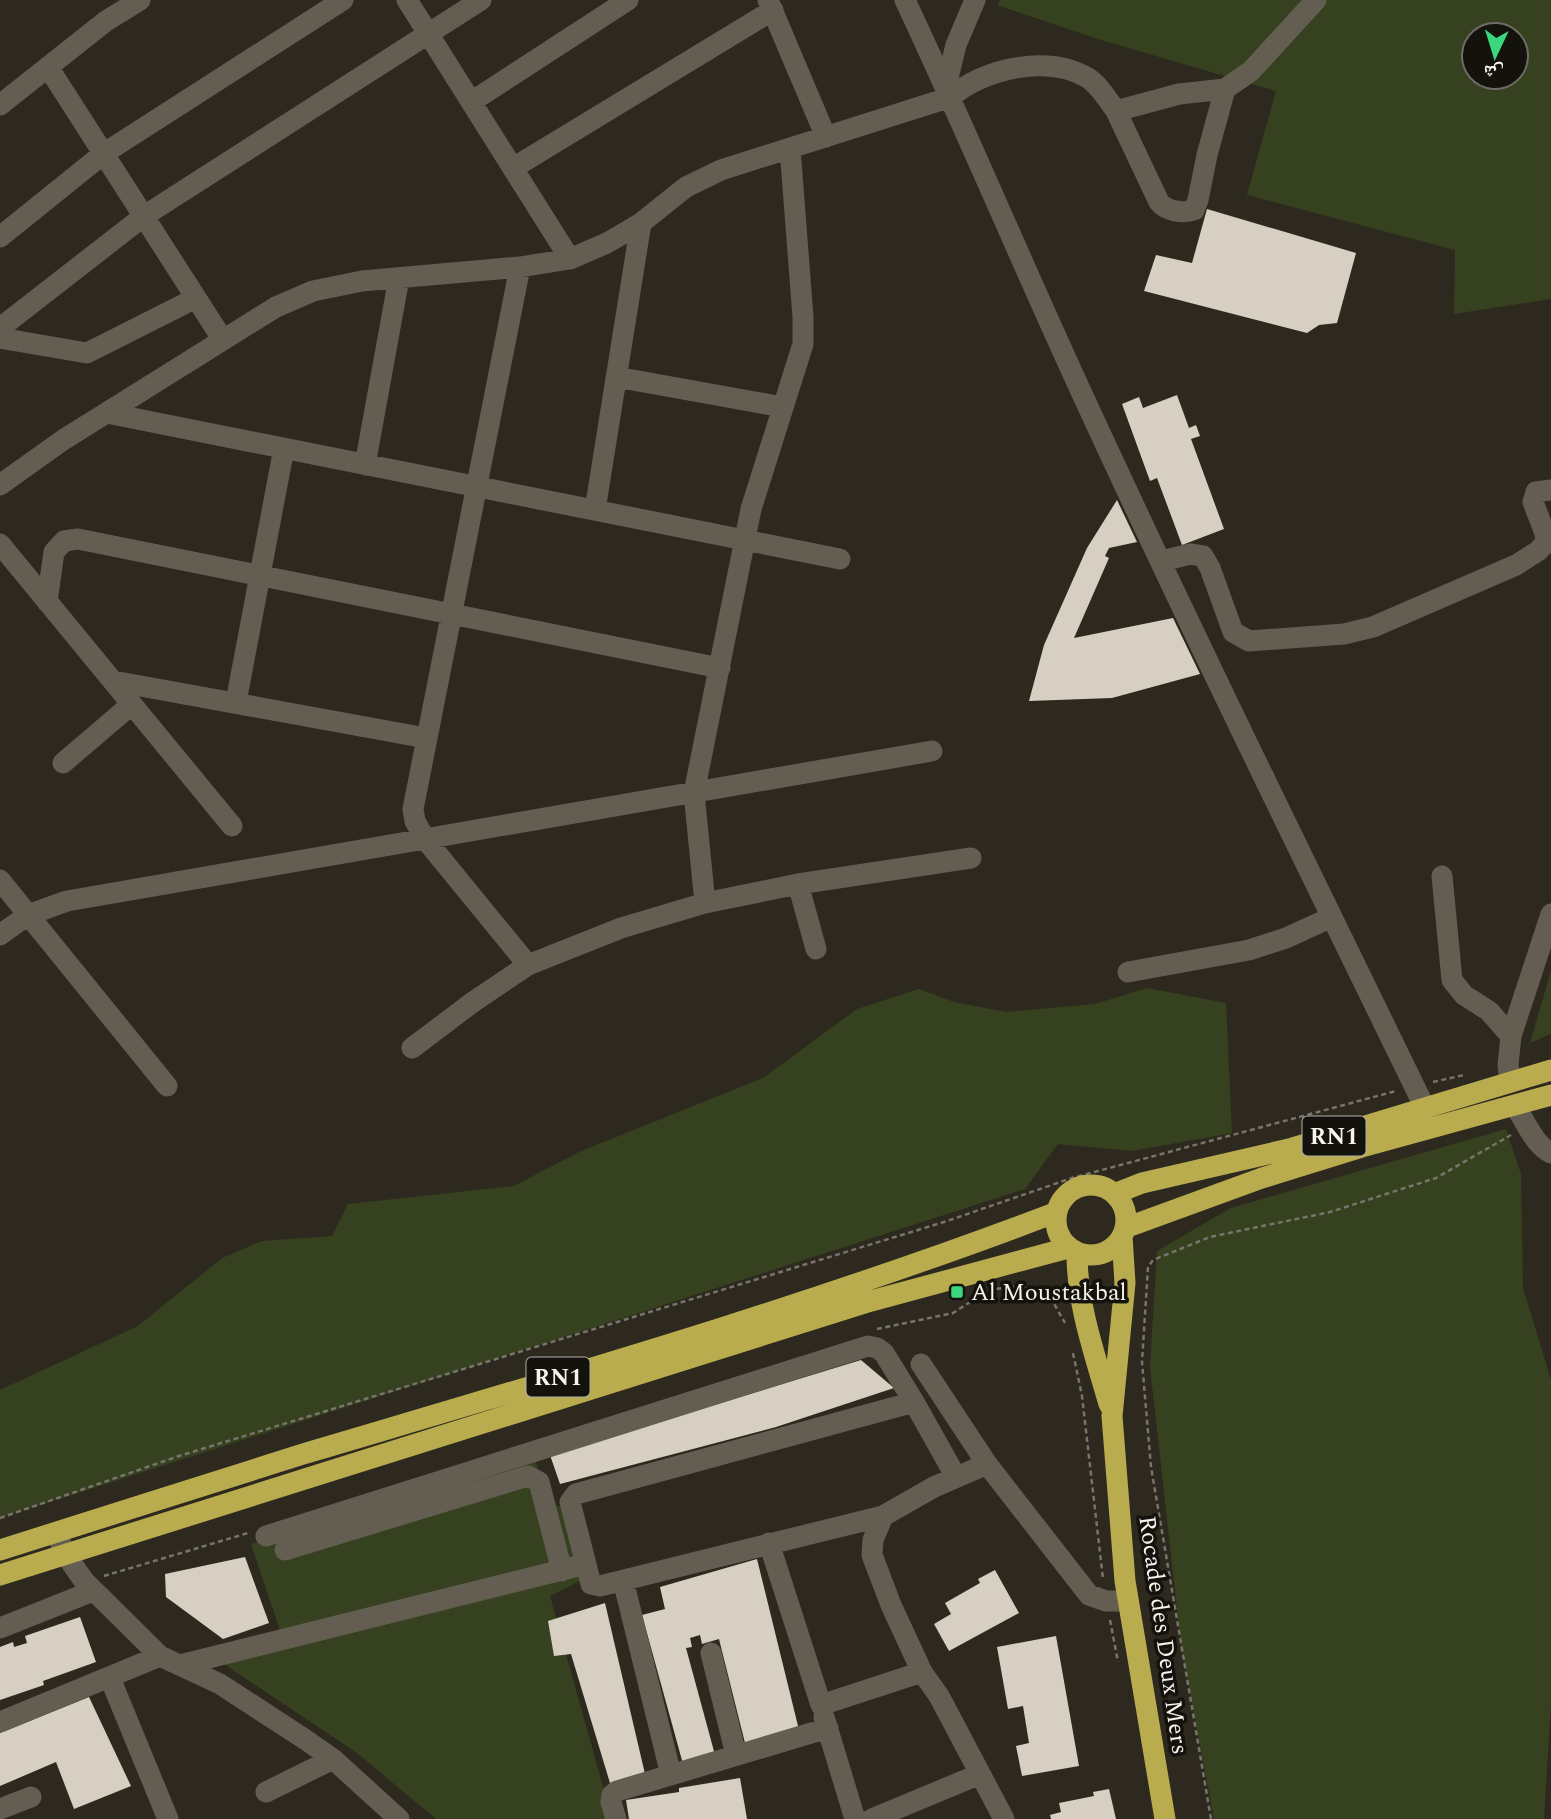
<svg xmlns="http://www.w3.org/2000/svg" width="1551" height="1819" font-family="Spectral,'Noto Naskh Arabic',serif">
  <rect width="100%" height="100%" fill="#2e291f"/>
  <path fill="#36421f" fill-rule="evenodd" d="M1000 0H1551V299L1454 314 1455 250 1247 195 1276 91 1101 40 997 5ZM1474 35H1516V77H1474Z
    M1551 971V1034L1530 1043Z
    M1147 988 1226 1003 1232 1133 1132 1151 1058 1144 1025 1189 0 1518V1390L138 1326 222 1258 262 1241 332 1236 348 1204 514 1186 579 1152 763 1078 857 1009 919 989 954 1002 1006 1012 1095 1004Z
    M1506 1129 1521 1174 1523 1288 1551 1380V1702L1544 1819H1214L1181 1645 1150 1367 1157 1251 1231 1208Z
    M533 1451 547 1503 576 1511 595 1573 550 1596 612 1819H436L357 1753 209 1654 282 1636 251 1544Z"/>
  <path fill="#d6cfc2" d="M1207 209 1356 253 1337 323 1319 325 1307 333 1144 291 1156 255 1192 263Z
    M1177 395 1189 428 1196 425 1200 436 1191 439 1224 529 1182 545 1157 478 1150 481 1122 404 1139 397 1143 408Z
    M1117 500 1137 542 1109 548 1105 556 1109 558 1074 638 1173 618 1200 674 1112 698 1029 701 1044 645 1087 548Z
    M861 1360 894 1388 776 1427 560 1484 550 1455Z
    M245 1557 269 1623 223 1639 166 1597 165 1574Z
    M757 1559 799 1730 746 1747 719 1639 702 1644 700 1635 690 1638 692 1647 686 1648 715 1755 683 1764 642 1615 665 1609 660 1587Z
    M995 1570 1019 1613 949 1651 934 1624 951 1614 945 1603 980 1583 978 1579Z
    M605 1603 645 1774 610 1783 571 1654 554 1656 548 1621Z
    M80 1617 96 1662 43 1681 44 1685 0 1700V1647L13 1642 14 1647 27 1643 25 1636Z
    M1056 1636 1079 1766 1022 1776 1016 1746 1029 1743 1023 1706 1008 1709 997 1647Z
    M89 1697 131 1786 74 1809 56 1762 0 1786V1733Z
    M740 1778 747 1819H629L626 1800 679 1792V1788Z
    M1109 1789 1116 1819H1051L1050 1815 1061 1812 1059 1803 1094 1796 1093 1792Z"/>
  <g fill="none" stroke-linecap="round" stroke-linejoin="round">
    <path stroke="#78746b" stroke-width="2.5" stroke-dasharray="5 3.5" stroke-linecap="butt" d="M1433 1082 1464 1075
      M877 1329 953 1313 989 1290 1009 1287 1045 1288 1065 1323
      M1073 1353 1082 1396 1103 1579
      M0 1518 179 1456 944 1222 1072 1178 1396 1091
      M104 1576 248 1533
      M1110 1620 1118 1662
      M1211 1819 1151 1467 1142 1362 1148 1267 1153 1260 1210 1237 1330 1212 1436 1178 1511 1135"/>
    <path stroke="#635d52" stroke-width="21" d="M407 0 570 259
      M768 0 826 137
      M905 0C967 132 1023 266 1084 398 1194 637 1310 872 1425 1108
      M48 67 223 340
      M946 86 956 45 975 0
      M471 102 628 0
      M0 105 106 21 140 0
      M1116 111 1159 202C1166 211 1183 214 1194 210L1198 200 1207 155 1225 89
      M513 168 773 10
      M0 237 103 154 343 0
      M520 267 413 809 415 821 425 839 528 965
      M0 328 144 216 481 0
      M0 338 87 353 196 298
      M616 377 783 407
      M107 413 840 559
      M365 465 399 278
      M0 485 63 440 276 307 313 291 362 281 520 267 570 259 607 243 641 223 686 187 721 170 951 97C984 68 1049 54 1088 78 1099 85 1108 100 1116 111L1179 94 1225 89 1251 71 1316 0
      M595 510 641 223
      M0 544 232 826
      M1162 561 1190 554 1203 556 1210 568 1233 632 1249 641 1344 634 1373 627 1516 565 1538 551 1544 545 1546 536 1533 502 1536 492 1551 490
      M47 602 54 552 64 541 78 539 720 668
      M113 681 426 738
      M236 702 284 448
      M63 763 132 704
      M1442 876 1452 980 1464 995 1489 1011 1511 1036
      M0 880 167 1086
      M798 884 816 949
      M705 903 694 793 751 509 803 344V317L790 148
      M0 935 28 915 67 901 932 751
      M1128 972 1249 950 1286 938 1332 917
      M412 1048 473 1002 528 965 621 928 705 903 798 884 971 858
      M1510 1082 1508 1065 1511 1036 1551 914
      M1515 1107C1527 1122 1533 1144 1551 1153
      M921 1364 987 1464 1089 1595 1106 1601H1128
      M987 1464 934 1487 883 1516 873 1540 872 1555 891 1605 922 1672 939 1696 1004 1819
      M883 1516 600 1586 591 1584 570 1502 576 1494 914 1402 956 1477
      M56 1533 66 1555 84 1581 160 1656 220 1684 306 1740 333 1759 399 1819
      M266 1536 868 1346 877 1348 884 1353 914 1402
      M769 1543 821 1705 922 1672
      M285 1550 528 1476 539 1482 562 1571
      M623 1580 671 1775
      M0 1628 93 1591
      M711 1653 736 1755
      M180 1665 586 1564
      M110 1678 168 1819
      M824 1717 855 1819
      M0 1722 160 1656
      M266 1792 333 1759
      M0 1809 31 1797
      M616 1819 611 1802 612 1795 617 1791 828 1728
      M872 1819 980 1774"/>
    <path stroke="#b9ac4e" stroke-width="21" d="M1056 1220a35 35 0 1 1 70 0a35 35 0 1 1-70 0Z
      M1114 1194 1142 1183 1289 1149 1551 1070
      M1125 1228 1262 1178 1362 1147 1551 1095
      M1122 1236 1125 1283 1112 1416 1125 1581 1165 1819
      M1077 1254C1077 1305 1095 1355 1109 1404
      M0 1550C101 1519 202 1485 303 1454 556 1379 811 1306 1057 1212
      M0 1575 871 1301 1068 1248"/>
  </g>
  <rect fill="#3ad77f" stroke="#14120d" stroke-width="2.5" x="950" y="1285" width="14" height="14" rx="3.5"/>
  <g text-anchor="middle" stroke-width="7" stroke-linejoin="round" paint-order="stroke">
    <g fill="#14120d" stroke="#b2afa9" stroke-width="2">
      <rect x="1302.5" y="1116.5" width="63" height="39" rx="5"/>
      <rect x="526.5" y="1357.5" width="63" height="39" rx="5"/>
    </g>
    <g font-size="23" font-weight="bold" fill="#f6f2ec">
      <text x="1334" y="1144">RN1</text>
      <text x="558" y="1385">RN1</text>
    </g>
    <g font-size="24" fill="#f6f2ec" stroke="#14120d" text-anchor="start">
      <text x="971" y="1300">Al Moustakbal</text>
    </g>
    <g font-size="24" fill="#f6f2ec" stroke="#14120d">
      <text transform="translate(1164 1635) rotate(82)" y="8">Rocade des Deux Mers</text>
    </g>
  </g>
  <g transform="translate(1495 56) rotate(184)"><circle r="33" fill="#14120d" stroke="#6e6c66" stroke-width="2"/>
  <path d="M0-5L12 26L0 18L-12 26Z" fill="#3ad77f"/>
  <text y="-10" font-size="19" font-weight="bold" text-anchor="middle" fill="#f6f2ec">ش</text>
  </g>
</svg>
